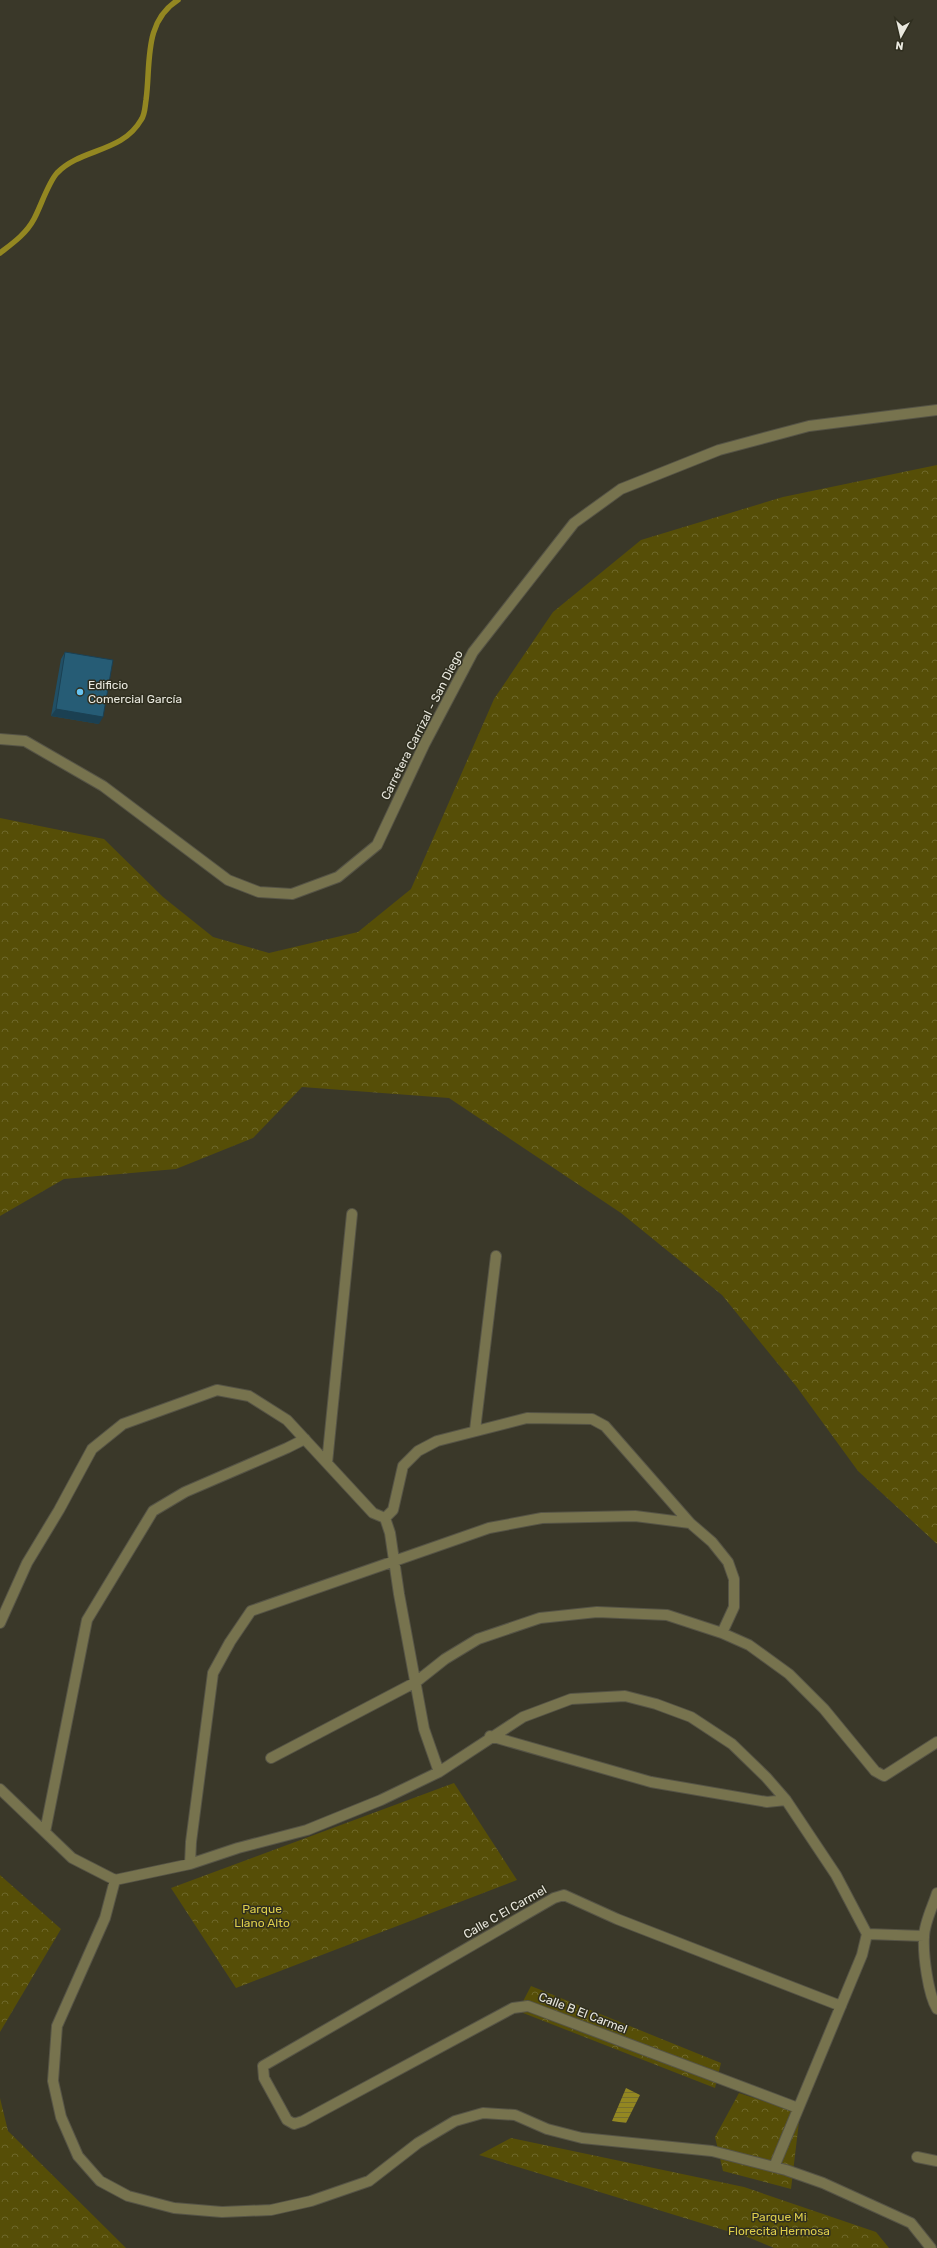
<svg xmlns="http://www.w3.org/2000/svg" width="937" height="2248" font-family="Rubik,sans-serif">
  <defs>
    <pattern id="park-crowns" width="20" height="18" patternUnits="userSpaceOnUse"><rect width="20" height="18" fill="#564e07"/><path d="M2 6a3 3 0 1 1 6 0M12 15a3 3 0 1 1 6 0" fill="none" stroke="#6e682b"/></pattern>
    <pattern id="water-rules" width="6" height="5" patternUnits="userSpaceOnUse"><rect width="6" height="5" fill="#938721"/><path d="M0 2.5h6" fill="none" stroke="#78702d"/></pattern>
  </defs>
  <rect width="100%" height="100%" fill="#3a3829"/>
  <path fill="url(#park-crowns)" d="M937 465V1544L858 1471 796 1386 722 1295 621 1213 449 1098 302 1087 253 1138 176 1169 64 1179 0 1216V818L104 839 163 897 213 937 269 953 358 932 411 889 494 699 553 612 641 540 783 497Z
    M454 1783 517 1880 236 1988 171 1888Z
    M0 1875 61 1929 0 2032Z
    M531 1986 721 2063 715 2088 518 2011Z
    M739 2093 800 2113 791 2189 723 2171 715 2137Z
    M0 2098 8 2131 126 2248H0Z
    M511 2138 744 2187 876 2232 889 2248H774L750 2238 479 2155Z"/>
  <path fill="url(#water-rules)" d="M626 2088 640 2095 626 2123 612 2121Z"/>
  <g fill="none" stroke-linecap="round" stroke-linejoin="round">
    <path stroke="#938721" stroke-width="5.5" d="M0 253C13 243 26 234 34 219 41 206 48 183 57 173 81 148 122 153 141 120 145 115 145 106 146 100 151 64 143 22 178 0"/>
    <defs>
      <path id="minor" d="M475 1430 496 1256
        M327 1463 352 1214
        M385 1518 393 1510 403 1466 418 1451 437 1441 527 1418 592 1419 605 1426 690 1523
        M0 1623 27 1563 59 1510 92 1449 123 1424 217 1390 249 1396 287 1420 373 1513 385 1518 390 1533 399 1594 424 1729 439 1772
        M490 1736 651 1782 767 1802 786 1800
        M271 1758 416 1682 445 1659 478 1639 540 1618 597 1612 667 1615 722 1633 749 1645 789 1674 824 1709 875 1771 884 1776 937 1742
        M0 1789 72 1858 115 1880 190 1864 238 1848 307 1830 381 1800 439 1772 523 1717 571 1699 625 1696 656 1704 691 1717 732 1744 766 1777 786 1800 836 1875 867 1934 862 1955 774 2167
        M45 1832 87 1620 153 1511 185 1492 287 1448 305 1439
        M190 1864 191 1842 213 1673 230 1642 251 1611 489 1528 542 1518 635 1516 690 1523 712 1542 728 1562 734 1579V1607L722 1633
        M115 1880 105 1918 57 2026 53 2081 61 2117 78 2156 100 2181 128 2196 174 2208 222 2212 271 2210 311 2201 369 2181 418 2143 455 2121 483 2113 515 2115 547 2129 582 2138 712 2151 786 2170 823 2183 911 2223 931 2248
        M937 1893C933 1906 924 1923 924 1937 923 1955 928 1994 937 2009
        M867 1934 924 1936
        M798 2108 528 2006 513 2008 303 2121 294 2124 287 2120 264 2078 263 2066 554 1898 564 1895 617 1919 841 2006
        M917 2157 937 2161"/>
      <path id="tertiary" d="M0 739 25 741 103 786 228 880 259 892 292 894 338 877 377 845 424 745 473 652 574 523 621 489 719 450 809 426 937 410"/>
    </defs>
    <use href="#minor" stroke="#565446" stroke-width="12"/>
    <use href="#tertiary" stroke="#565446" stroke-width="12"/>
    <use href="#minor" stroke="#77734e" stroke-width="10"/>
    <use href="#tertiary" stroke="#77734e" stroke-width="10"/>
  </g>
  <path fill="#214f65" d="M65 652 99 724 51 716 61 659Z"/>
  <path fill="#1b4052" d="M56 709 103 717 99 724 51 716Z"/>
  <path fill="#265c75" stroke="#1b4052" d="M65 652 113 660 103 717 56 709Z"/>
  <circle fill="#69c4f1" stroke="#2f2e1f" stroke-width="1.5" cx="80" cy="692" r="4"/>
  <g text-anchor="middle" stroke-width="3" stroke-linejoin="round" paint-order="stroke">
    <g font-size="12" fill="#e9e8de" stroke="#2f2e1f" text-anchor="start">
      <text x="88" y="689">Edificio<tspan x="88" dy="14">Comercial García</tspan></text>
    </g>
    <g font-size="12" fill="#e9e8de" stroke="#2f2e1f">
      <text transform="translate(422 725) rotate(-63)" y="4">Carretera Carrizal - San Diego</text>
      <text transform="translate(505 1912) rotate(-30)" y="4">Calle C El Carmel</text>
      <text transform="translate(583 2013) rotate(21)" y="4">Calle B El Carmel</text>
    </g>
    <g font-size="12" fill="#ddcd4b" stroke="#2f2e1f">
      <text x="262" y="1913">Parque<tspan x="262" dy="14">Llano Alto</tspan></text>
      <text x="779" y="2221">Parque Mi<tspan x="779" dy="14">Florecita Hermosa</tspan></text>
    </g>
  </g>
  <g transform="translate(901 36) rotate(188)" stroke="#2f2e1f" stroke-width="3" paint-order="stroke">
  <path d="M0-3L7 15L0 10L-7 15Z" fill="#e9e8de"/>
  <text y="-6" font-size="11" font-weight="bold" text-anchor="middle" fill="#e9e8de">N</text>
  </g>
</svg>
